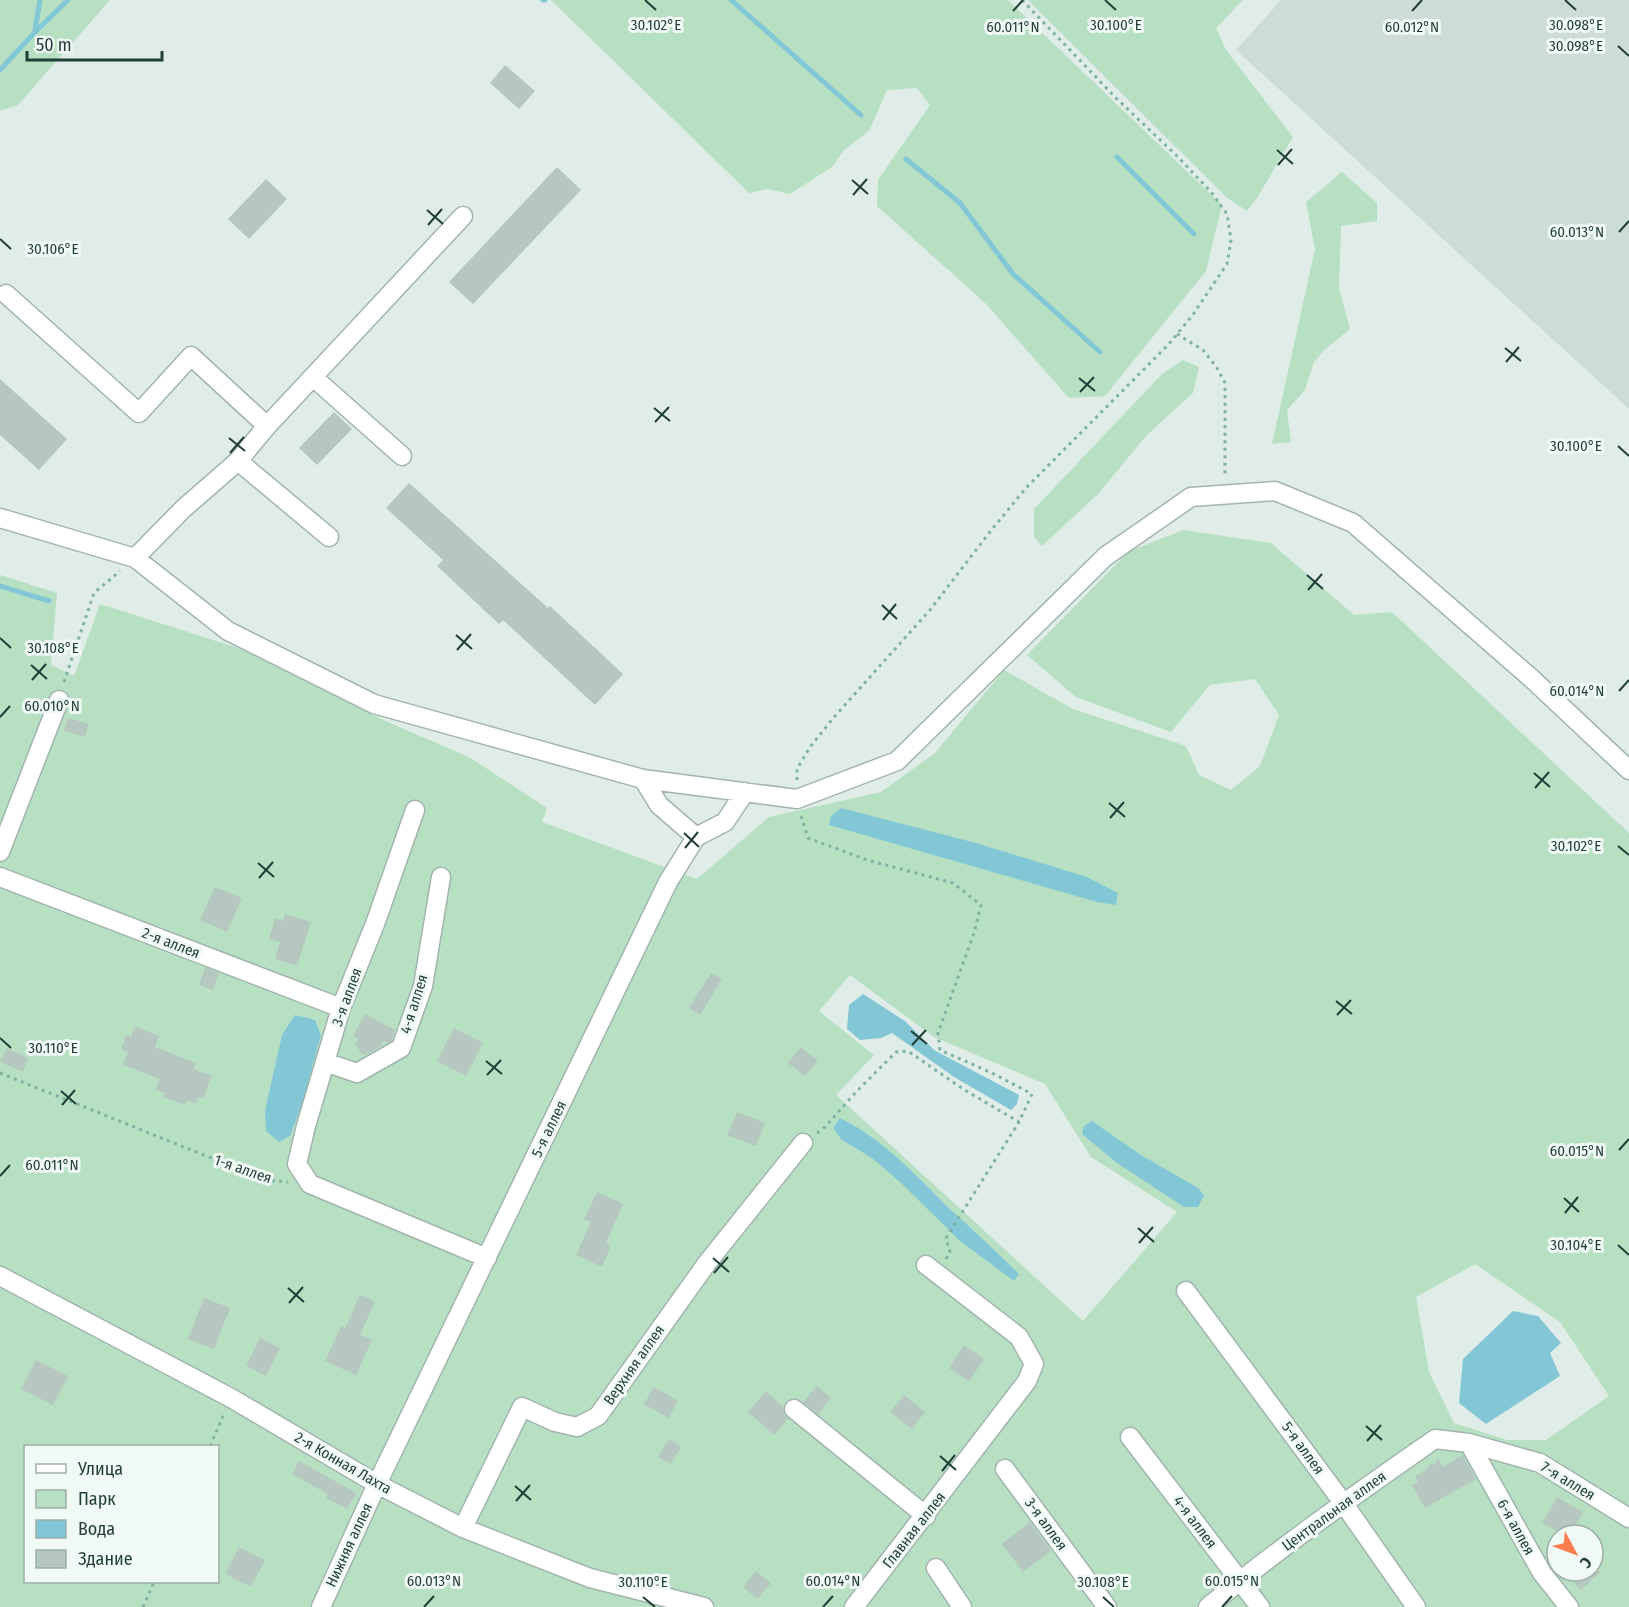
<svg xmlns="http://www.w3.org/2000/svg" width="1629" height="1607" font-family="'Fira Sans Condensed',sans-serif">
  <rect width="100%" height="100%" fill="#e0ece7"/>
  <path fill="#cedcd6" d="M1281 0H1629V409L1236 50Z"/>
  <path fill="#b7e0c3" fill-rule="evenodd" d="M0 0H110L18 105 0 111Z
    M551 0H1008L1222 205 1206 271 1105 396 1069 398 986 304 877 206 878 180 930 105 917 88 887 90 869 131 844 150 832 167 790 194 768 189 749 193Z
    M1028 0H1243L1216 28 1226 50 1293 137 1257 198 1247 211 1226 197Z
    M1342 172 1377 203V221L1341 226 1339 288 1350 329 1324 350 1314 362 1305 390 1287 410 1291 442 1272 444 1315 249 1306 202Z
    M1183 360 1199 367 1193 393 1146 436 1098 494 1042 546 1034 537V509L1162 374Z
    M1183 530 1271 543 1354 615 1392 612 1629 833V1607H0V575L57 593 51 665 74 676 100 604 254 653 383 720 469 757 547 808 542 822 697 879 769 817 881 792 935 753 1004 670 1073 709 1186 746 1199 775 1231 790 1260 766 1279 715 1255 679 1210 685 1171 732 1076 697 1027 655 1128 552ZM850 975 934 1037 1045 1084 1091 1157 1177 1212 1083 1321 836 1095 874 1055 819 1011ZM1475 1264 1560 1322 1609 1396 1546 1440H1507L1454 1423 1429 1372 1416 1297ZM26 1446H218V1582H26ZM1557 1535H1593V1571H1557Z"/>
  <path fill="#83c7d7" d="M841 808 976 843 1087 877 1118 893 1116 905 1097 902 829 825 831 816Z
    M863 994 905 1021 934 1050 1019 1095 1017 1104 1011 1110 954 1077 892 1033 881 1038 860 1040 847 1029 849 1005Z
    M295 1015 315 1020 321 1035 302 1104 290 1136 279 1142 266 1131 265 1111 282 1035Z
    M840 1118C886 1141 915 1175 951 1210 974 1231 997 1252 1019 1274L1014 1281 960 1241 901 1183 872 1158 842 1140 833 1128Z
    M1092 1121 1141 1155 1198 1188 1204 1195 1198 1207H1184L1117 1163 1082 1134 1084 1126Z
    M1513 1311 1538 1316 1561 1343 1550 1353 1560 1376 1486 1424 1459 1403 1463 1359Z"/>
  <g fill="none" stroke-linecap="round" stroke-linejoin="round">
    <path stroke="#83c7d7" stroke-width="5" d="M543 0H545
      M731 0 861 115
      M35 30 40 0
      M0 70 35 32 68 0
      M1117 157 1194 234
      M906 159 960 203 1013 274 1100 352
      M0 586 49 601"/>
  </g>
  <path fill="#b5c7c0" d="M505 65 535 91 519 109 490 83Z
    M557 167 581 190 473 304 449 282Z
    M266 179 287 199 249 239 228 219Z
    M0 379 67 439 39 470 0 435Z
    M334 412 352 429 317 465 299 448Z
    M409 483 548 608 550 606 623 674 595 705 503 620 499 624 437 566 443 560 386 508Z
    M68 718 89 724 85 737 64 731Z
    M215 887 242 898 227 932 200 920Z
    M285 914 311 922 297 966 275 959 280 942 269 939 275 918 283 921Z
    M205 968 219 973 213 990 199 985Z
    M711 973 722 979 700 1015 689 1008Z
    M365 1014 395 1030 392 1040 388 1043 384 1041 381 1046 365 1055 358 1051 360 1048 355 1045 358 1039 353 1036Z
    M135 1026 159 1036 155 1047 196 1063 194 1069 212 1076 203 1099 198 1097 196 1103 187 1100 185 1105 163 1097 165 1093 156 1090 160 1079 123 1065 128 1052 121 1049 126 1035 131 1037Z
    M454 1028 483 1043 466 1076 437 1061Z
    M801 1047 818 1061 805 1076 788 1063Z
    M7 1048 28 1058 23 1072 0 1062Z
    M737 1112 765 1123 756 1146 727 1135Z
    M597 1192 623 1204 606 1243 611 1246 602 1267 576 1255 591 1222 584 1219Z
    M360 1295 375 1302 360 1335 372 1340 356 1375 325 1361 341 1326 345 1328Z
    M204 1298 230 1308 214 1349 188 1339Z
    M260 1338 280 1348 266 1376 246 1366Z
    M964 1345 984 1359 969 1381 949 1368Z
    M36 1360 68 1376 53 1405 21 1389Z
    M817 1386 831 1398 818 1414 803 1402Z
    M654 1387 678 1401 668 1418 644 1404Z
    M766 1391 783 1407 784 1414 788 1419 774 1435 748 1412Z
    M904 1395 925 1412 912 1429 890 1412Z
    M669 1439 681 1447 671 1464 658 1457Z
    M1463 1455 1476 1479 1425 1508 1412 1485 1418 1482 1415 1476 1427 1470 1429 1464 1434 1465 1438 1458 1443 1467Z
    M299 1461 356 1493 347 1509 326 1498 328 1494 292 1474Z
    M1557 1497 1583 1512 1570 1535H1564L1542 1523Z
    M1030 1522 1051 1551 1023 1572 1002 1544Z
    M239 1547 265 1560 251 1587 225 1574Z
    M756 1571 771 1583 758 1599 743 1587Z
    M1564 1571H1602L1581 1590Z"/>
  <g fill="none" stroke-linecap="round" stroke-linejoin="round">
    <defs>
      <path id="minor" d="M6 294 139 413 191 356 267 426
        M313 377 402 456
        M238 461 329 537
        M0 518 135 558 228 631 374 704 643 779 797 799 897 761 1106 556 1191 497 1275 491 1353 523 1531 678 1629 770
        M135 558 183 509 238 461 267 426 463 216
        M643 779 659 805 696 837
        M415 810 375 924 341 1008 306 1126 297 1164 310 1184 487 1258
        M0 852 59 700
        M0 877 341 1008
        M325 1062 357 1073 401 1048 423 986 441 877
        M0 1276 231 1398 377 1484 463 1528 590 1578 704 1607
        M1186 1291 1344 1504 1416 1607
        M794 1409 926 1516
        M1130 1437 1260 1607
        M1469 1443 1542 1573 1569 1607
        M1005 1469 1107 1607
        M463 1528 522 1407 555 1422 577 1427 598 1416 707 1263 803 1143
        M936 1568 962 1607
        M321 1607 377 1484 668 882 696 837 725 822 745 792
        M854 1607 1027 1381 1034 1364 1019 1337 926 1265
        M1208 1607C1280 1547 1358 1493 1435 1439L1469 1443 1540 1463 1629 1518"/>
    </defs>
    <use href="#minor" stroke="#a2b4af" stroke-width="21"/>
    <path stroke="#7eb3a4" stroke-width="3" stroke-dasharray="3 4.5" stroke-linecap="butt" d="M1177 334 1203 350 1217 368 1225 383V476
      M64 682 94 593 120 571
      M797 780V769L810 747 835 716 930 610 989 533 1026 488 1168 345 1192 316 1227 264 1231 240 1227 214 1211 192 1176 155 1116 98 1022 0
      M801 816 808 838 867 860 953 883 981 905 974 933 938 1033 940 1050 992 1073 1032 1094 1019 1122 946 1238 950 1252 946 1259
      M0 1073 266 1180 288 1182
      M817 1133 825 1127 856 1092 896 1052 908 1051 963 1089 1019 1122
      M210 1446 224 1414
      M143 1607 154 1582"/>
    <use href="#minor" stroke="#fff" stroke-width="18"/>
  </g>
  <path fill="none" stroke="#1f3e37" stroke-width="2" d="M645 0 656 10M1105 0 1116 10M1565 0 1576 10M1013 11 1023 0M1412 11 1422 0M1618 46 1629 56M1277 150 1293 164M1278 165 1292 149M852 180 868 194M853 195 867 179M427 210 443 224M428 225 442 209M1619 232 1629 221M0 239 11 249M1505 348 1521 361M1506 362 1519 347M1079 378 1095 391M1080 392 1094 377M654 408 670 421M655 422 669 407M229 438 245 451M1618 446 1629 456M230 453 244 437M1307 575 1323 589M1308 590 1322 574M882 605 897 619M883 620 896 604M456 635 472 649M0 638 11 648M457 650 471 634M31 665 47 679M32 680 46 664M1619 691 1629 680M0 717 10 706M1534 773 1550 787M1535 788 1549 772M1109 803 1125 817M1110 818 1124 802M684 833 699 847M1618 846 1629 855M685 848 698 832M258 863 274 877M259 878 273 862M1336 1001 1352 1014M1337 1015 1351 1000M911 1031 927 1044M0 1038 11 1048M912 1045 926 1030M486 1061 502 1074M487 1075 501 1060M61 1091 76 1104M62 1105 75 1090M1619 1150 1629 1139M0 1176 10 1165M1564 1198 1579 1212M1565 1213 1578 1197M1138 1228 1154 1242M1139 1243 1153 1227M1618 1245 1629 1255M713 1258 729 1272M714 1273 728 1257M288 1288 304 1302M289 1303 303 1287M1366 1426 1382 1440M1367 1441 1381 1425M940 1456 956 1470M942 1471 955 1455M515 1486 531 1500M516 1501 530 1485M643 1597 655 1607M1103 1597 1114 1607M424 1607 434 1596M823 1607 833 1596M1222 1607 1232 1596"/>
  <g text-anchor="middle" stroke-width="6" stroke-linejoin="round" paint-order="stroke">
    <g font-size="15" fill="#1f3e37" stroke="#f1f9f5">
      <text transform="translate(171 943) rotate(21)" y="5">2-я аллея</text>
      <text transform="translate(347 997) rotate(-70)" y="5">3-я аллея</text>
      <text transform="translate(414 1004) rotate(-73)" y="5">4-я аллея</text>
      <text transform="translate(549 1129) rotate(-64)" y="5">5-я аллея</text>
      <text transform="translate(243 1169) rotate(19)" y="5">1-я аллея</text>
      <text transform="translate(634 1365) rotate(-55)" y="5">Верхняя аллея</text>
      <text transform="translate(1303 1448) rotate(54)" y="5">5-я аллея</text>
      <text transform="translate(343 1463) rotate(30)" y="5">2-я Конная Лахта</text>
      <text transform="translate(1568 1481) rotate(31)" y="5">7-я аллея</text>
      <text transform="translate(1334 1511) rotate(-36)" y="5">Центральная аллея</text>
      <text transform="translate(1195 1522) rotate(53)" y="5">4-я аллея</text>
      <text transform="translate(1046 1524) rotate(54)" y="5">3-я аллея</text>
      <text transform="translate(1516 1527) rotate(61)" y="5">6-я аллея</text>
      <text transform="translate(914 1530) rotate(-52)" y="5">Главная аллея</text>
      <text transform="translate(349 1545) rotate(-65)" y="5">Нижняя аллея</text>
    </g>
  </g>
  <g font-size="15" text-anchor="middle" fill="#1f3e37" stroke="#f1f9f5" stroke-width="6" stroke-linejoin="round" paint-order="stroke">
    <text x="1576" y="30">30.098°E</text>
    <text x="656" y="30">30.102°E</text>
    <text x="1116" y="30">30.100°E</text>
    <text x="1013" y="32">60.011°N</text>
    <text x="1412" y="32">60.012°N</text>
    <text x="1576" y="51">30.098°E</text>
    <text x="1577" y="237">60.013°N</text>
    <text x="53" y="254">30.106°E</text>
    <text x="1576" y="451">30.100°E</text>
    <text x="53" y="653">30.108°E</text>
    <text x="1577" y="696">60.014°N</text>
    <text x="52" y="711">60.010°N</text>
    <text x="1576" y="851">30.102°E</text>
    <text x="53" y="1053">30.110°E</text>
    <text x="1577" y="1156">60.015°N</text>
    <text x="52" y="1170">60.011°N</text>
    <text x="1576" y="1250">30.104°E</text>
    <text x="434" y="1586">60.013°N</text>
    <text x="833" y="1586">60.014°N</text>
    <text x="1232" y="1586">60.015°N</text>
    <text x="643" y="1587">30.110°E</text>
    <text x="1103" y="1587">30.108°E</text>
  </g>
  <rect x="24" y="1445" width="195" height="138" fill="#f1f9f5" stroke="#9daea9" stroke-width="1.5"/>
  <rect x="36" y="1464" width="30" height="9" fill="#ffffff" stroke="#9daea9" stroke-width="1.5"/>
  <text x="78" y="1475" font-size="18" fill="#1f3e37">Улица</text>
  <rect x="36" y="1490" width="30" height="18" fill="#b7e0c3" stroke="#9daea9" stroke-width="1.5"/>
  <text x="78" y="1505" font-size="18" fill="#1f3e37">Парк</text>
  <rect x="36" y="1520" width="30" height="18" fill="#83c7d7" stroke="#9daea9" stroke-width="1.5"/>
  <text x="78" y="1535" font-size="18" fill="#1f3e37">Вода</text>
  <rect x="36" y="1550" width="30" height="18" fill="#b5c7c0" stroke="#9daea9" stroke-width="1.5"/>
  <text x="78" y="1565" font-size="18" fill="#1f3e37">Здание</text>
  <g transform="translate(1575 1553) rotate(131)"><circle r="28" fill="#f1f9f5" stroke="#9daea9" stroke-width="1.5"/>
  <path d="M0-4.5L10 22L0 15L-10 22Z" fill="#fe7d4d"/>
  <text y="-9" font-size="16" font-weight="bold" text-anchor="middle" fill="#1f3e37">С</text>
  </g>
  <path d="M27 51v9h135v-9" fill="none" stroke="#1f3e37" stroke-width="3"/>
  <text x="36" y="51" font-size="18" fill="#1f3e37" stroke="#f1f9f5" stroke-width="4.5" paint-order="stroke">50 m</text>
</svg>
